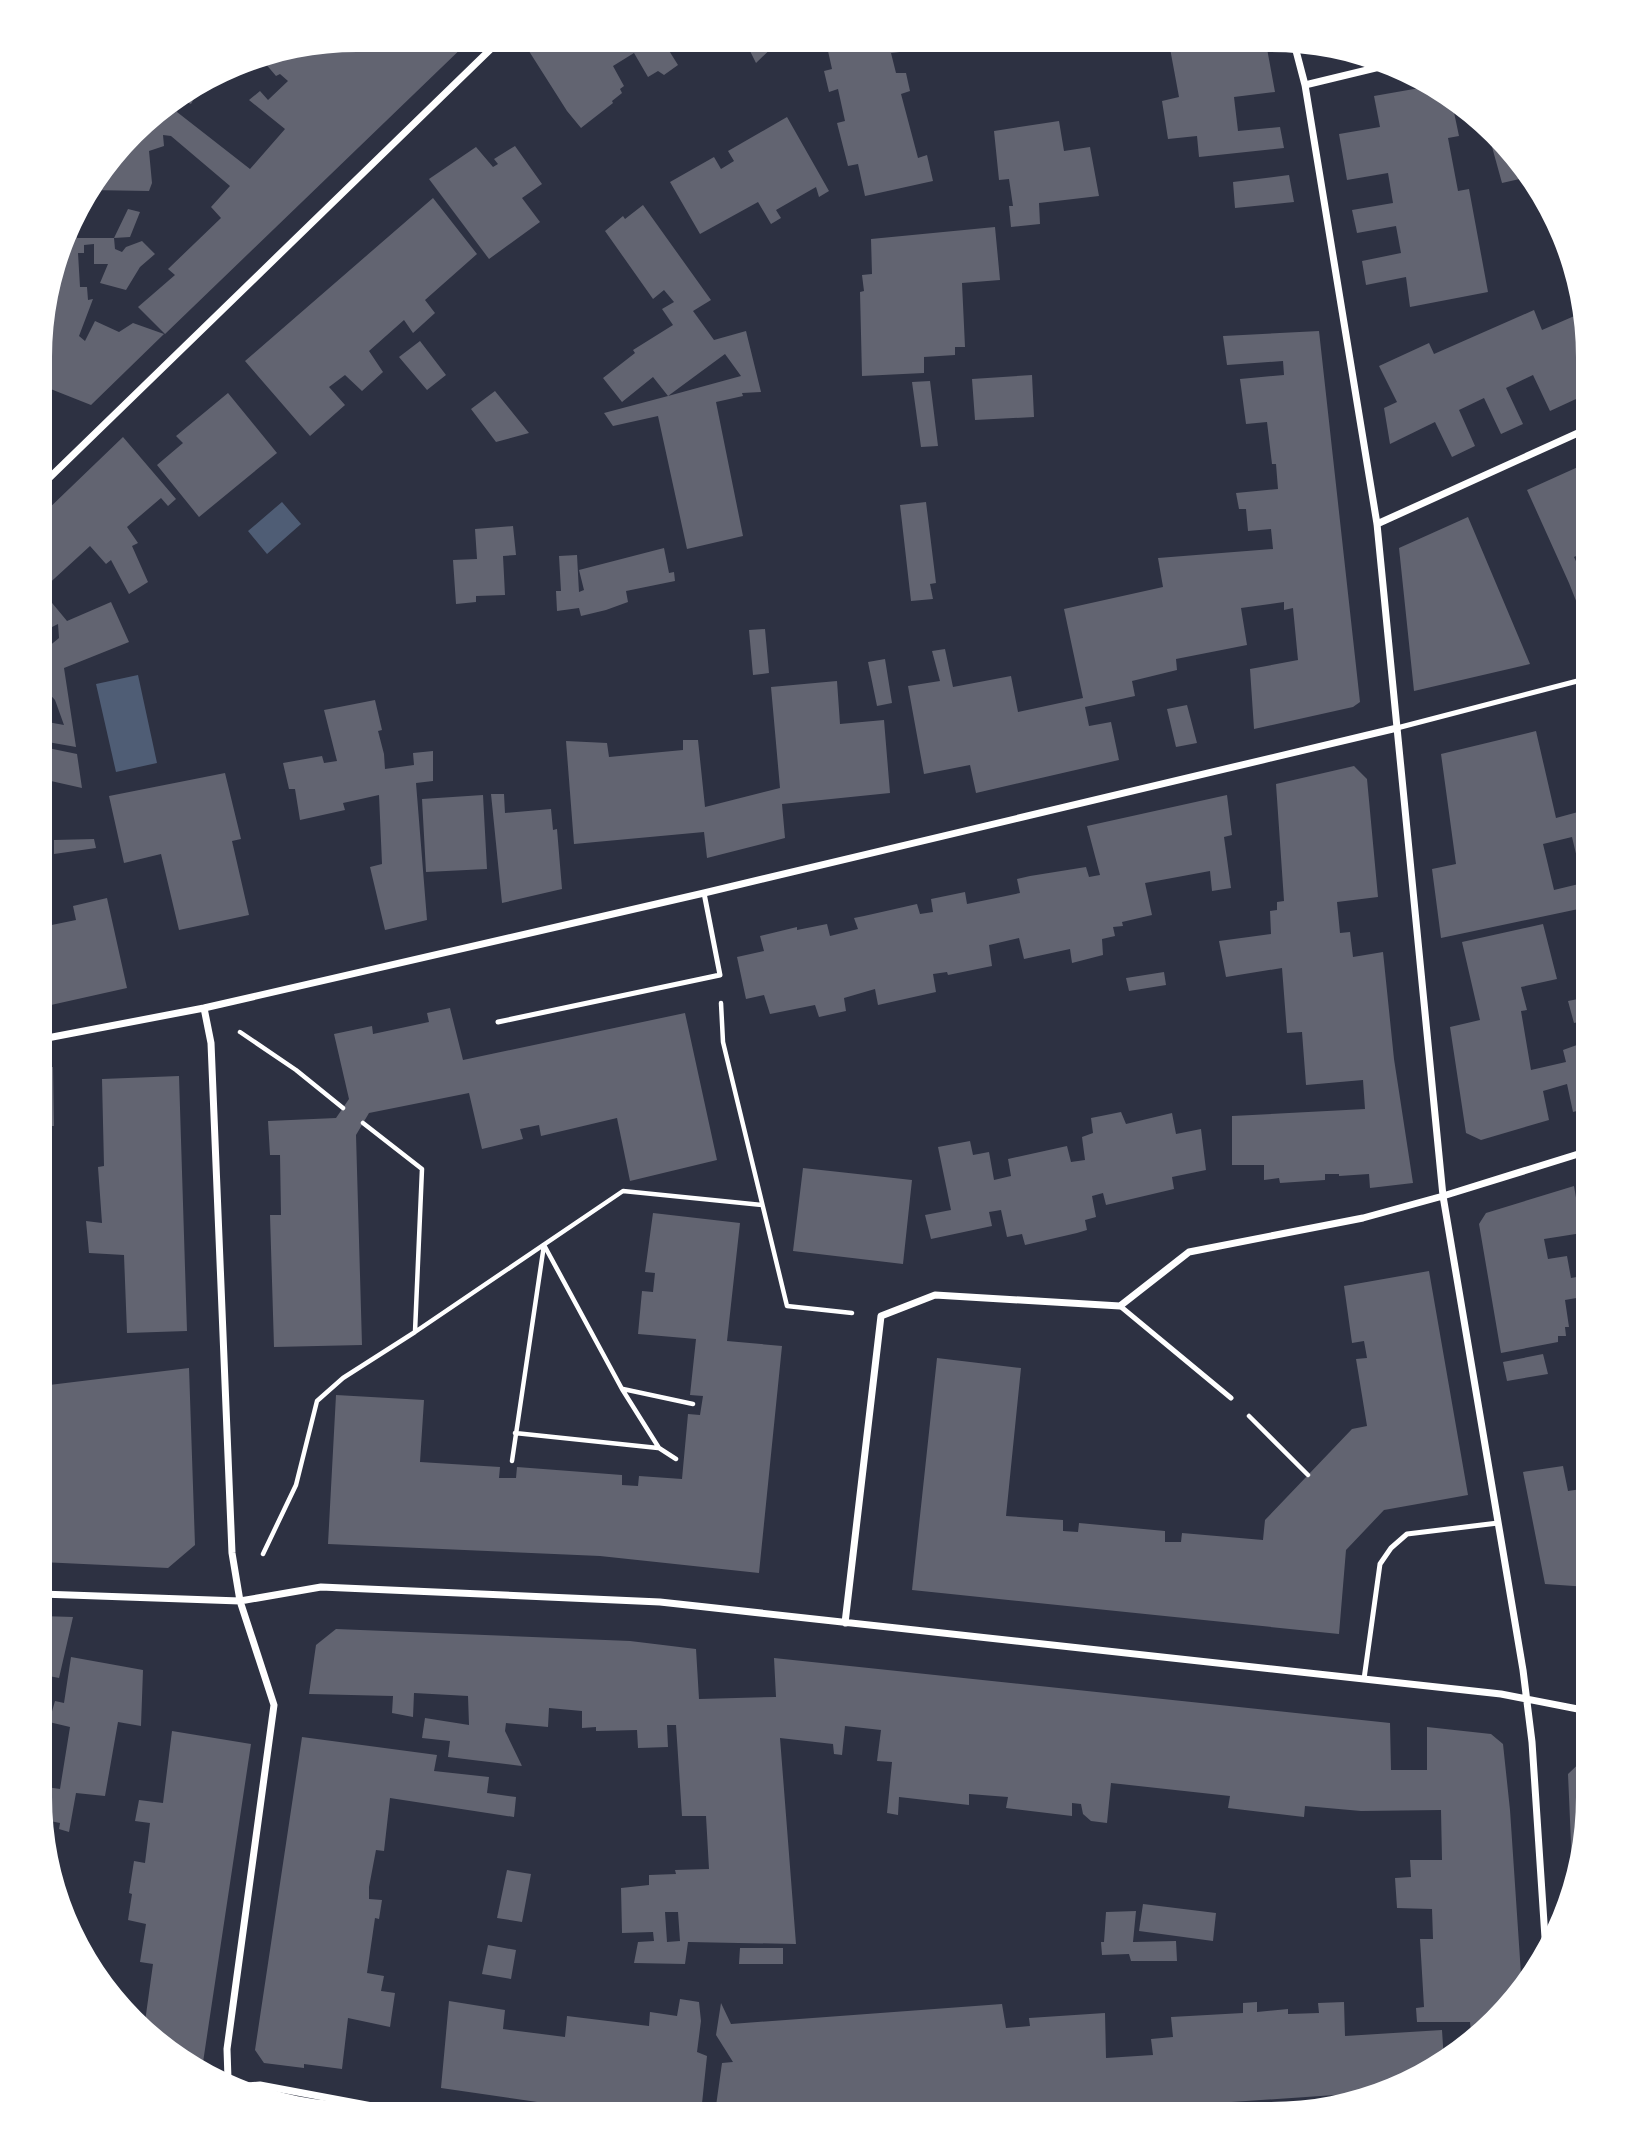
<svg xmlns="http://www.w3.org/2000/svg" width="1629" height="2155" font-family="'PT Sans Narrow',sans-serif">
  <rect width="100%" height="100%" fill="#2d3142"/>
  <path fill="#4f5d75" d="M282 502 301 524 267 554 248 531Z
    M138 675 157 763 116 772 96 684Z"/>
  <path fill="#626471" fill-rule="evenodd" d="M369 40 469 41 165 334 138 307 175 275 168 269 221 218 211 207 230 186 171 136 163 135 164 146 149 151 152 183 149 191 90 190 149 119 180 100 177 112 250 169 285 129 249 100 260 91 268 100 288 81 280 74 276 76 259 56 280 53 285 60 296 50 338 43 340 46 344 42 352 41 359 49Z
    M534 41H663L678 65 664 75 658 71 648 77 634 53 613 66 624 86 620 89 622 93 612 101 613 103 581 128 567 111 527 48Z
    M757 41H779L756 63 749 49Z
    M826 42H897L900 52 891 53 896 73H906L910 91 901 94 918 158 927 155 933 181 865 196 858 164 848 166 837 123 845 121 838 89 829 92 824 71 832 69Z
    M1169 43H1266L1275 92 1234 97 1238 131 1280 127 1284 148 1199 157 1197 136 1168 139 1162 101 1179 97Z
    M1431 86 1451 98 1459 136 1448 138 1458 191 1469 189 1488 292 1410 307 1406 277 1366 285 1362 261 1401 253 1396 226 1357 233 1352 210 1393 203 1388 173 1347 180 1339 134 1380 127 1374 96Z
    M199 89 191 104 182 100Z
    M787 117 829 191 819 197 816 187 776 210 781 218 771 224 758 202 700 234 670 182 714 157 721 169 734 161 728 151Z
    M1059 121 1064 151 1090 147 1099 196 1039 203 1040 224 1011 227 1009 206H1013L1009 179 999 180 994 131Z
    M1489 136 1520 174 1524 178 1502 183Z
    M515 146 542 184 522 198 540 222 489 259 429 179 476 147 493 167 498 164 494 159Z
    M1289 175 1294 202 1235 208 1233 182Z
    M433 198 477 254 425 300 435 313 413 333 404 320 369 351 383 372 362 391 345 375 329 387 345 405 310 436 245 361Z
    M643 205 711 300 693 311 714 340 746 331 761 392 742 393 743 396 716 402 743 536 687 549 658 416 613 426 604 413 668 396 653 377 622 402 603 378 635 353 633 350 673 325 662 309 674 302 664 290 653 299 605 231 623 216 625 219ZM725 354 741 376 668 396Z
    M128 209 140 212 130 237 114 238Z
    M76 218 77 238H114L115 249 122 252 126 247 142 241 155 254 140 267 126 290 100 283 108 264H94V244L84 245V253H78L80 287H87L88 300 93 299 79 336 85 341 95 321 119 332 133 323 164 334 91 405 43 386V316Z
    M995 227 1000 280 962 283 965 347H955V355L924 357V373L862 376 860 292 864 291 862 275 872 274 871 239Z
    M1534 310 1542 330 1579 314 1589 357V393L1550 411 1533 375 1506 388 1523 424 1501 434 1484 398 1459 410 1475 446 1452 457 1435 422 1390 444 1384 408 1397 402 1379 366 1429 343 1434 354Z
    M1319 331 1360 702 1353 707 1254 729 1250 669 1298 660 1293 608 1284 610V602L1241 608 1247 645 1176 659 1177 670 1132 681 1135 696 1085 707 1089 726 1111 722 1119 760 976 793 970 765 924 774 908 686 940 681 932 651 945 649 953 687 1011 676 1018 712 1083 698 1064 609 1163 587 1158 558 1273 549 1271 529 1248 531 1246 509H1239L1236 493 1278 489 1276 464H1272L1267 422 1246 424 1240 379 1284 375 1283 361 1227 365 1223 336Z
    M420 341 446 375 427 390 399 357Z
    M1032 375 1034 417 975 420 972 379Z
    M930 381 938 446 921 447 912 382Z
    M495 391 529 433 496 442 471 409Z
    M228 393 277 453 199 517 157 465 183 443 176 436Z
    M123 437 176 499 168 506 161 498 127 527 138 543 132 546 148 582 129 594 111 560 106 564 90 546 43 589V514Z
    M1589 462V550L1574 557 1589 589 1588 631 1569 583 1527 490Z
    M926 502 936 583 930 584 933 599 911 601 900 505Z
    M1468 517 1530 664 1414 691 1399 548Z
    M513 526 516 555 503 556 505 595 476 596V602L456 604 453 560 477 559 475 529Z
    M664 548 669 573 674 572 675 581 626 591 628 602 606 610 581 616 579 608 557 611 556 591H561L559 556 577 555 579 592 584 590 579 570Z
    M43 592 67 621 111 602 129 642 64 668 76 747 42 741V721L64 725 55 700 42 686V652L59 638 58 624 42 632Z
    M765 629 769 673 753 675 749 630Z
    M885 659 892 703 877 706 868 662Z
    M837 681 840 724 884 720 890 793 782 804 785 838 707 858 704 832 574 844 566 741 607 743 609 757 683 750V740H698L705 807 780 788 771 687Z
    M375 700 382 730 378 731 384 754 385 769 414 765 413 753 433 751V781L416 783 427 920 385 930 370 867 382 864 379 795 343 803 345 810 300 820 295 789H289L283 763 322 756 324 763 337 761 324 710Z
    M1187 705 1197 743 1176 747 1167 709Z
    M1536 731 1556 818 1589 809 1588 907 1441 938 1432 869 1456 864 1441 754ZM1572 837 1583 883 1554 890 1543 844Z
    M48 748 77 754 82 788 42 779Z
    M1354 766 1367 779 1378 897 1337 902 1340 933 1350 932 1353 957 1383 952 1394 1059 1413 1183 1370 1188 1369 1174 1339 1176V1174H1325V1180L1280 1183 1279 1178 1264 1180V1165H1232V1116L1365 1109 1363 1080 1306 1085 1302 1032 1287 1033 1282 968 1226 977 1219 941 1271 934 1270 911 1277 910V902L1284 901 1276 784Z
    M225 773 241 839 232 841 249 915 179 930 161 854 124 863 109 796Z
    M491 794H504L505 813 551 809 553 830 557 829 562 889 502 903Z
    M483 795 487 869 426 872 422 799Z
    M1227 795 1232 835 1224 837 1231 888 1212 891 1210 871 1145 883 1152 915 1122 922 1123 926 1113 927 1115 936 1102 939 1103 955 1072 963 1070 949 1024 959 1019 938 989 945 992 966 948 975 947 972 933 974 936 992 878 1005 875 989 844 998 846 1011 819 1017 815 1005 770 1014 764 995 746 999 737 957 764 951 760 936 797 927V930L827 924 830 936 858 929 854 918 864 916 917 904 920 914 933 912 931 899 965 892 967 904 1020 893 1017 879 1030 876 1086 867 1089 877 1100 875 1087 826Z
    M94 839 96 848 54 854V840Z
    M107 898 127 988 42 1007V927L76 920 73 906Z
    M1543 924 1557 979 1521 987 1527 1010 1521 1011 1531 1070 1566 1062 1563 1050 1588 1041V1108L1573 1112 1567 1084 1543 1091 1549 1120 1481 1140 1466 1133 1450 1027 1480 1020 1462 942Z
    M1164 972 1166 985 1129 991 1126 978Z
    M1588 997V1020L1574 1023 1568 1001Z
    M450 1008 463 1060 685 1013 717 1160 630 1181 617 1118 541 1136 539 1125 520 1129 523 1139 482 1149 469 1093 369 1113 356 1135 362 1345 274 1347 270 1215H281L280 1155H270L268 1121 336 1118 349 1099 334 1034 372 1026 373 1034 429 1022 427 1013Z
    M53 1067 54 1126H42V1068Z
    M179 1076 187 1331 127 1333 124 1255 89 1253 86 1221 102 1223 98 1167 104 1166 102 1079Z
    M1121 1112 1126 1124 1172 1113 1176 1134 1201 1129 1206 1170 1172 1177 1174 1189 1106 1205 1103 1193 1092 1196 1096 1217 1085 1220 1087 1230 1077 1233 1025 1245 1022 1234 1007 1237 1001 1210 989 1212 992 1226 931 1239 925 1215 951 1210 938 1147 970 1141 973 1155 989 1152 994 1180 1011 1176 1008 1159 1067 1146 1071 1162 1085 1160 1082 1137 1093 1133 1091 1118Z
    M803 1168 912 1180 903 1264 793 1251Z
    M1588 1182V1208L1581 1185Z
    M1574 1186 1582 1233 1544 1239 1548 1259 1567 1256 1571 1278 1588 1275V1296L1565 1300 1569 1327H1565L1566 1336H1558V1342L1501 1353 1479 1224 1486 1213Z
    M653 1213 740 1223 727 1341 782 1346 759 1573 600 1556 328 1544 336 1395 424 1400 420 1462 500 1467 499 1478H516L517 1467 622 1475V1485L638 1486 639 1476 682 1479 688 1414 700 1415 703 1396 690 1395 696 1339 638 1334 642 1291 653 1292 655 1273 645 1272Z
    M1429 1271 1468 1495 1384 1510 1346 1550 1339 1634 912 1590 937 1358 1021 1368 1006 1516 1063 1520V1531L1078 1532 1079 1523 1165 1531V1542H1181L1182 1533 1263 1540 1265 1520 1352 1429 1367 1426 1356 1359 1367 1358 1364 1341 1352 1343 1344 1286Z
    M1543 1354 1548 1374 1507 1381 1503 1362Z
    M189 1368 195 1545 168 1568 41 1562V1386Z
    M1563 1466 1568 1491 1588 1488V1587L1545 1584 1523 1472Z
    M41 1616 73 1617 59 1678 49 1676 46 1697 40 1696Z
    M336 1629 630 1641 696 1649 699 1699 776 1697 774 1658 1390 1723 1391 1770H1427V1727L1491 1734 1503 1744 1510 1810 1522 1989 1481 2036 1472 2042 1470 2022H1417L1416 2008 1424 2007 1420 1939H1433L1432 1909 1397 1908 1395 1878 1411 1877 1410 1860H1442L1441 1810 1361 1811 1305 1806 1304 1817 1228 1808 1230 1796 1111 1783 1107 1823 1091 1821 1083 1814 1081 1804 1072 1803V1816L1006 1808 1008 1797 969 1794V1805L899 1797 898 1815 887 1813 892 1762 877 1761 881 1730 845 1726 842 1755 834 1754 833 1744 780 1738 796 1944 688 1942 685 1964 634 1963 638 1942 654 1941 653 1932 622 1933 621 1888 649 1885V1875L676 1874 675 1870 709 1869 706 1816H682L676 1725H667L668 1747 638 1748 637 1730 596 1731V1727L582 1728V1711L549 1708 548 1727 506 1723 505 1731 522 1766 448 1757 450 1741 422 1738 425 1718 469 1725 468 1696 414 1693 413 1717 392 1713 393 1696 309 1694 316 1645ZM665 1912H678L680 1941 667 1942Z
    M71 1657 143 1670 141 1726 118 1722 105 1796 76 1793 69 1832 59 1829 60 1823 45 1820 40 1798V1786L60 1789 70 1727 49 1722 55 1701 64 1703Z
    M172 1731 251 1744 202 2069 181 2061 144 2029 153 1964 140 1962 146 1924 128 1920 132 1894 129 1893 134 1861 145 1863 150 1823 135 1821 139 1800 163 1803Z
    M302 1737 437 1755 434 1771 489 1777 487 1793 516 1797 514 1817 390 1798 384 1851 376 1850 369 1887V1899L382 1900 379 1919 375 1918 367 1973 384 1976 381 1991 395 1993 390 2027 348 2018 342 2069 304 2064V2068L264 2063 255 2050Z
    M1588 1755V1819L1573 1889 1568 1774Z
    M507 1870 531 1874 522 1922 497 1918Z
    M1143 1904 1216 1913 1213 1941 1139 1931Z
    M1136 1911 1133 1942 1176 1941 1177 1961H1131L1129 1954 1102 1955 1101 1942H1104L1106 1912Z
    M488 1945 516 1950 511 1979 482 1974Z
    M740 1948H783V1964H739Z
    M680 1999 699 2002 701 2021 697 2052 707 2056 701 2113H613L441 2088 449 2001 505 2010 503 2029 565 2037 567 2016 649 2026 650 2012 677 2016Z
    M1257 2002V2012L1288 2009V2014L1319 2013 1318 2003 1344 2002 1345 2036 1442 2030 1444 2061 1412 2082 1364 2093 1055 2114 715 2113 722 2063 733 2062 716 2035 721 2003 731 2024 1002 2004 1006 2028 1030 2026 1029 2018 1105 2013 1106 2058 1153 2055 1151 2039 1173 2037 1171 2017 1243 2013V2003Z"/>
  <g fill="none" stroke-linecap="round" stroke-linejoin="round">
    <path stroke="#fff" stroke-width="4.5" d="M721 1003 723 1042 787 1306 852 1313
      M240 1032 296 1070 343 1108
      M415 1332 623 1191 762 1205
      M623 1389 693 1404
      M1249 1416 1308 1475
      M515 1433 658 1448
      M512 1461 544 1245 622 1389 659 1448 676 1459
      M263 1554 296 1485 317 1401 343 1378 415 1332 422 1169 363 1123"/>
    <path stroke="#fff" stroke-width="5" d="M1397 728 1589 678
      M498 1022 720 975 704 893
      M1120 1306 1231 1398
      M1364 1679 1380 1564 1391 1548 1407 1534 1498 1523"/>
    <path stroke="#fff" stroke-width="7" d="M1294 43 1305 85 1377 524 1443 1196 1523 1670 1532 1742 1546 1953
      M1305 85 1392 64
      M43 484 499 41
      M1377 524 1589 428
      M204 1008 211 1043 232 1553 240 1601 274 1705 227 2049 228 2079
      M42 1039 204 1008 704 893 1397 728
      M41 1594 240 1601 321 1587 660 1602 1501 1694 1588 1711
      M845 1623 881 1316 935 1295 1120 1306 1189 1252 1363 1218 1443 1196 1588 1151
      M247 2086 260 2085 404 2112"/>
  </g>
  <path d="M0 0H1629V2155H0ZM357 52H1271A305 305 0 0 1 1576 357V1797A305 305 0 0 1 1271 2102H357A305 305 0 0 1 52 1797V357A305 305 0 0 1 357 52Z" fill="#fff" fill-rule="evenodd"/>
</svg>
